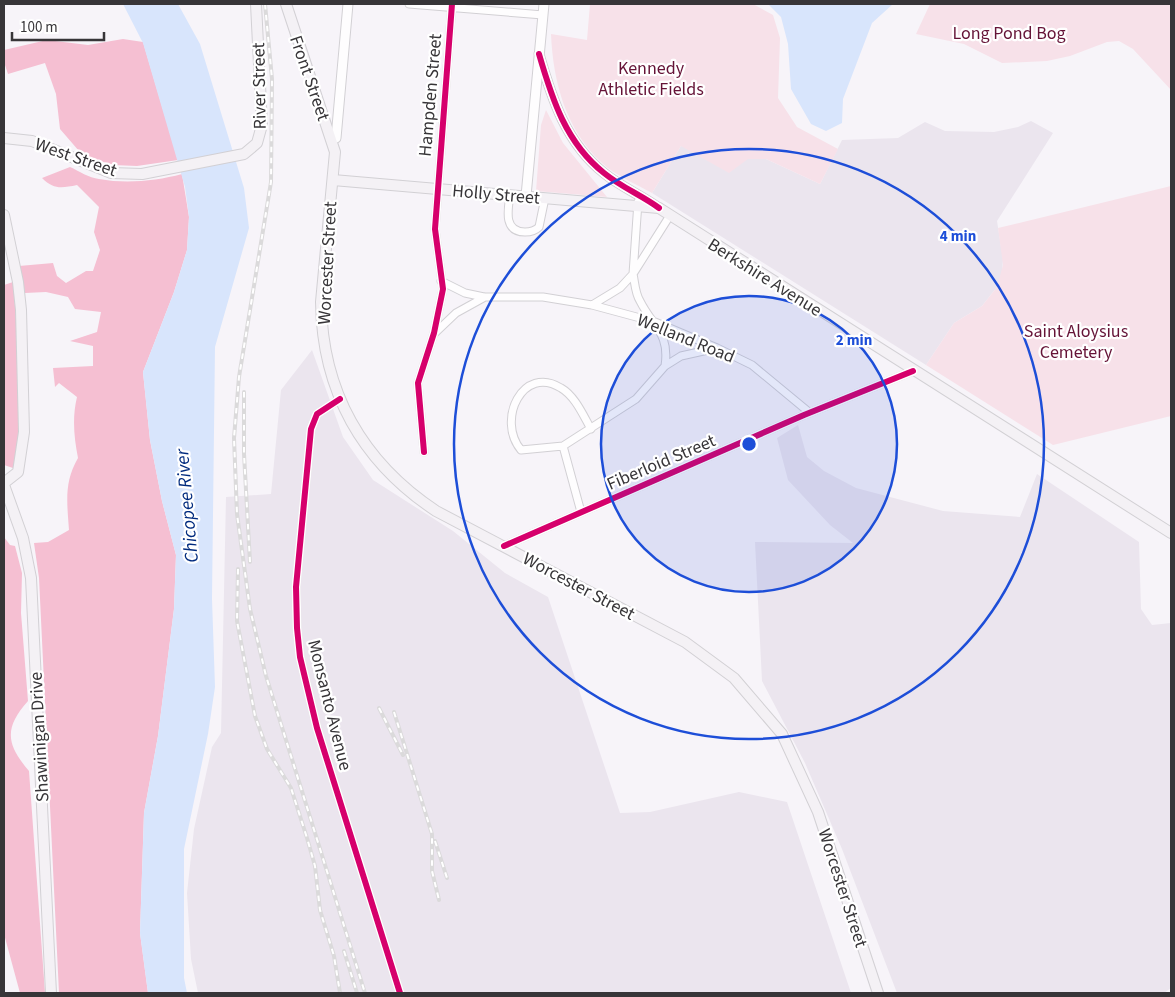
<svg xmlns="http://www.w3.org/2000/svg" width="1175" height="997" font-family="'Source Sans 3',sans-serif">
  <rect width="100%" height="100%" fill="#f7f4f9"/>
  <path fill="#ebe5ee" d="M1031 121 1053 133 997 221 1003 259 1002 273 997 287 982 306 954 323 926 365 652 193 681 146 748 159H766L820 184 842 140 898 138 925 122 945 131 994 132 1018 127Z
    M312 350 343 437 373 480 453 531 505 573 548 597 620 813 650 812 739 792 787 802 851 993H198L191 959 187 893 194 829 212 747 221 733 226 497 271 494 281 390Z
    M798 425 807 457 824 471 856 488 943 511 1020 517 1037 474 1139 542 1141 609 1152 625 1171 623V988L1164 993H897L842 849 805 763 762 681 755 542 853 543 830 525 788 480 777 438Z"/>
  <path fill="#f7e1e9" d="M590 4H753L773 15 780 38 778 98 797 127 838 149 820 184 766 159H748L729 173 681 146 652 193C636 184 616 176 602 163 566 130 553 82 551 34L587 40Z
    M930 4H1171V90L1133 49 1119 41 1107 42 1070 56 1047 61 1002 63 964 44 916 34Z
    M546 110 563 143 607 197 536 191 541 125Z
    M1171 186V416L1053 445 926 365 954 323 982 306 997 287 1003 265 998 228Z"/>
  <path fill="#f5bfd2" d="M123 39 143 42 178 160 137 166 113 165 94 159 79 151 60 129 56 94 45 63 8 74 4 62V50L47 40 88 45Z
    M70 167C79 171 89 178 99 179 126 184 156 181 182 174L189 217 187 250 174 292 143 372 150 440 162 501 176 555 174 609 158 736 144 813 140 933 148 993H59L39 578 34 543 48 542 69 530C67 502 64 482 78 458 74 437 72 418 77 397L59 383 55 387 53 368 93 366V346L70 341 97 332 101 312 75 309 68 297 46 292 25 293 19 266 53 263 57 276 66 283 86 271H93L100 250 94 232 99 207 77 185C62 188 54 190 42 178Z
    M13 282C17 324 19 365 19 406 19 426 20 449 13 468L4 465V285Z
    M4 537 10 545 15 546 22 573 21 613 28 701C4 728 6 744 29 771L45 993H20L4 934Z"/>
  <path fill="#d8e5fc" d="M123 4H178L200 44 244 188 249 228 215 347 212 599 215 687 208 734 184 849V978L187 993H148L140 933 144 813 158 736 174 609 176 555 162 501 150 440 143 372 174 292 187 250 189 217 185 187 143 43Z
    M768 4H893L872 23 843 99 842 123 826 131 811 124 791 89 788 44 781 17Z"/>
  <g fill="none" stroke-linecap="round" stroke-linejoin="round">
    <defs>
      <path id="minor" d="M409 4 543 15
        M510 195C508 209 503 232 525 232 530 232 535 231 539 227L545 198
        M441 281 465 293 484 297
        M592 305 620 288 633 274 638 202
        M435 333 456 313 485 297H543L592 305 655 322 717 348 752 365 810 413
        M665 366C670 333 653 327 640 301 635 293 635 283 633 274L669 217
        M340 399 317 414 311 429 296 587 297 628 300 657 317 728 400 993
        M591 429C583 415 575 396 561 388 523 364 496 420 521 450L563 446 636 399 665 366 681 356 717 348
        M563 446 581 512
        M424 452 418 383 434 333 443 289 435 229 452 4
        M504 546 804 415 913 371"/>
      <path id="tertiary" d="M539 54C552 99 566 143 604 173 621 187 641 195 659 208
        M336 138 348 4
        M526 196 544 4"/>
      <path id="secondary" d="M286 4 335 152 321 302C322 391 362 462 436 511L685 642 734 678 782 734 818 812 878 993
        M4 138 32 141 111 173 142 174 244 154 257 143 262 125 256 4
        M333 180 659 208 1171 533
        M4 215 18 282 21 310 24 432 18 472 4 483
        M4 485 23 538 31 578 51 993"/>
    </defs>
    <use href="#minor" stroke="#d2d0d4" stroke-width="9"/>
    <use href="#tertiary" stroke="#d2d0d4" stroke-width="11"/>
    <use href="#secondary" stroke="#d2d0d4" stroke-width="12"/>
    <use href="#minor" stroke="#fefdfe" stroke-width="7"/>
    <use href="#tertiary" stroke="#fefdfe" stroke-width="9"/>
    <use href="#secondary" stroke="#f4f1f5" stroke-width="10"/>
    <defs>
      <path id="rail" d="M265 4 272 79 271 182 239 377 234 438 237 514 250 609 266 676 365 993
        M244 392V454L250 562
        M238 569 237 621 255 716 267 749 291 788 307 838 315 866 320 910 334 956 340 993
        M379 708 403 755
        M394 712 432 834V871L439 900
        M435 841 447 878
        M344 951 357 993"/>
    </defs>
    <use href="#rail" stroke="#dbdadb" stroke-width="4"/>
    <use href="#rail" stroke="#fff" stroke-width="2" stroke-dasharray="5.5" stroke-linecap="butt"/>
    <defs>
      <path id="cycleway" d="M539 54C552 99 566 143 604 173 621 187 641 195 659 208
        M340 399 317 414 311 429 296 587 297 628 300 657 317 728 400 993
        M424 452 418 383 434 333 443 289 435 229 452 4
        M504 546 804 415 913 371"/>
    </defs>
    <use href="#cycleway" stroke="#fff" stroke-width="9"/>
    <use href="#cycleway" stroke="#d6006c" stroke-width="6"/>
  </g>
  <circle cx="749" cy="444" r="148" fill="#1d4ed8" fill-opacity=".12"/>
  <g fill="none" stroke="#1d4ed8" stroke-width="2.5">
    <circle cx="749" cy="444" r="148"/>
    <circle cx="749" cy="444" r="295"/>
  </g>
  <g text-anchor="middle" stroke-width="4.5" stroke-linejoin="round" paint-order="stroke">
    <g font-size="18" fill="#651337" stroke="#fff">
      <text x="1009" y="39">Long Pond Bog</text>
      <text x="651" y="74">Kennedy<tspan x="651" dy="21">Athletic Fields</tspan></text>
      <text x="1076" y="337">Saint Aloysius<tspan x="1076" dy="21">Cemetery</tspan></text>
    </g>
    <g font-size="18" fill="#373538" stroke="#fff">
      <text transform="translate(310 78) rotate(71)" y="6">Front Street</text>
      <text transform="translate(259 86) rotate(-91)" y="6">River Street</text>
      <text transform="translate(430 95) rotate(-85)" y="6">Hampden Street</text>
      <text transform="translate(76 157) rotate(19)" y="6">West Street</text>
      <text transform="translate(496 194) rotate(5)" y="6">Holly Street</text>
      <text transform="translate(327 263) rotate(-87)" y="6">Worcester Street</text>
      <text transform="translate(765 277) rotate(32)" y="6">Berkshire Avenue</text>
      <text transform="translate(686 338) rotate(22)" y="6">Welland Road</text>
      <text transform="translate(661 462) rotate(-23)" y="6">Fiberloid Street</text>
      <text transform="translate(579 586) rotate(28)" y="6">Worcester Street</text>
      <text transform="translate(330 705) rotate(76)" y="6">Monsanto Avenue</text>
      <text transform="translate(39 737) rotate(-93)" y="6">Shawinigan Drive</text>
      <text transform="translate(843 888) rotate(72)" y="6">Worcester Street</text>
    </g>
    <g font-size="19" font-style="italic" fill="#002a7e" stroke="#fff">
      <text transform="translate(186 506) rotate(-95)" y="7">Chicopee River</text>
    </g>
  </g>
  <circle cx="749" cy="444" r="8" fill="#1d4ed8" stroke="#fff" stroke-width="2.5"/>
  <g font-size="15" text-anchor="middle" font-weight="bold" fill="#1d4ed8" stroke="#fff" stroke-width="4.5" stroke-linejoin="round" paint-order="stroke">
    <text x="958" y="241">4 min</text>
    <text x="854" y="345">2 min</text>
  </g>
  <rect width="1175" height="997" fill="none" stroke="#373538" stroke-width="10"/>
  <path d="M12 32v8h92v-8" fill="none" stroke="#373538" stroke-width="2.5"/>
  <text x="20" y="32" font-size="15" fill="#373538" stroke="#ffffff" stroke-width="4" paint-order="stroke">100 m</text>
</svg>
